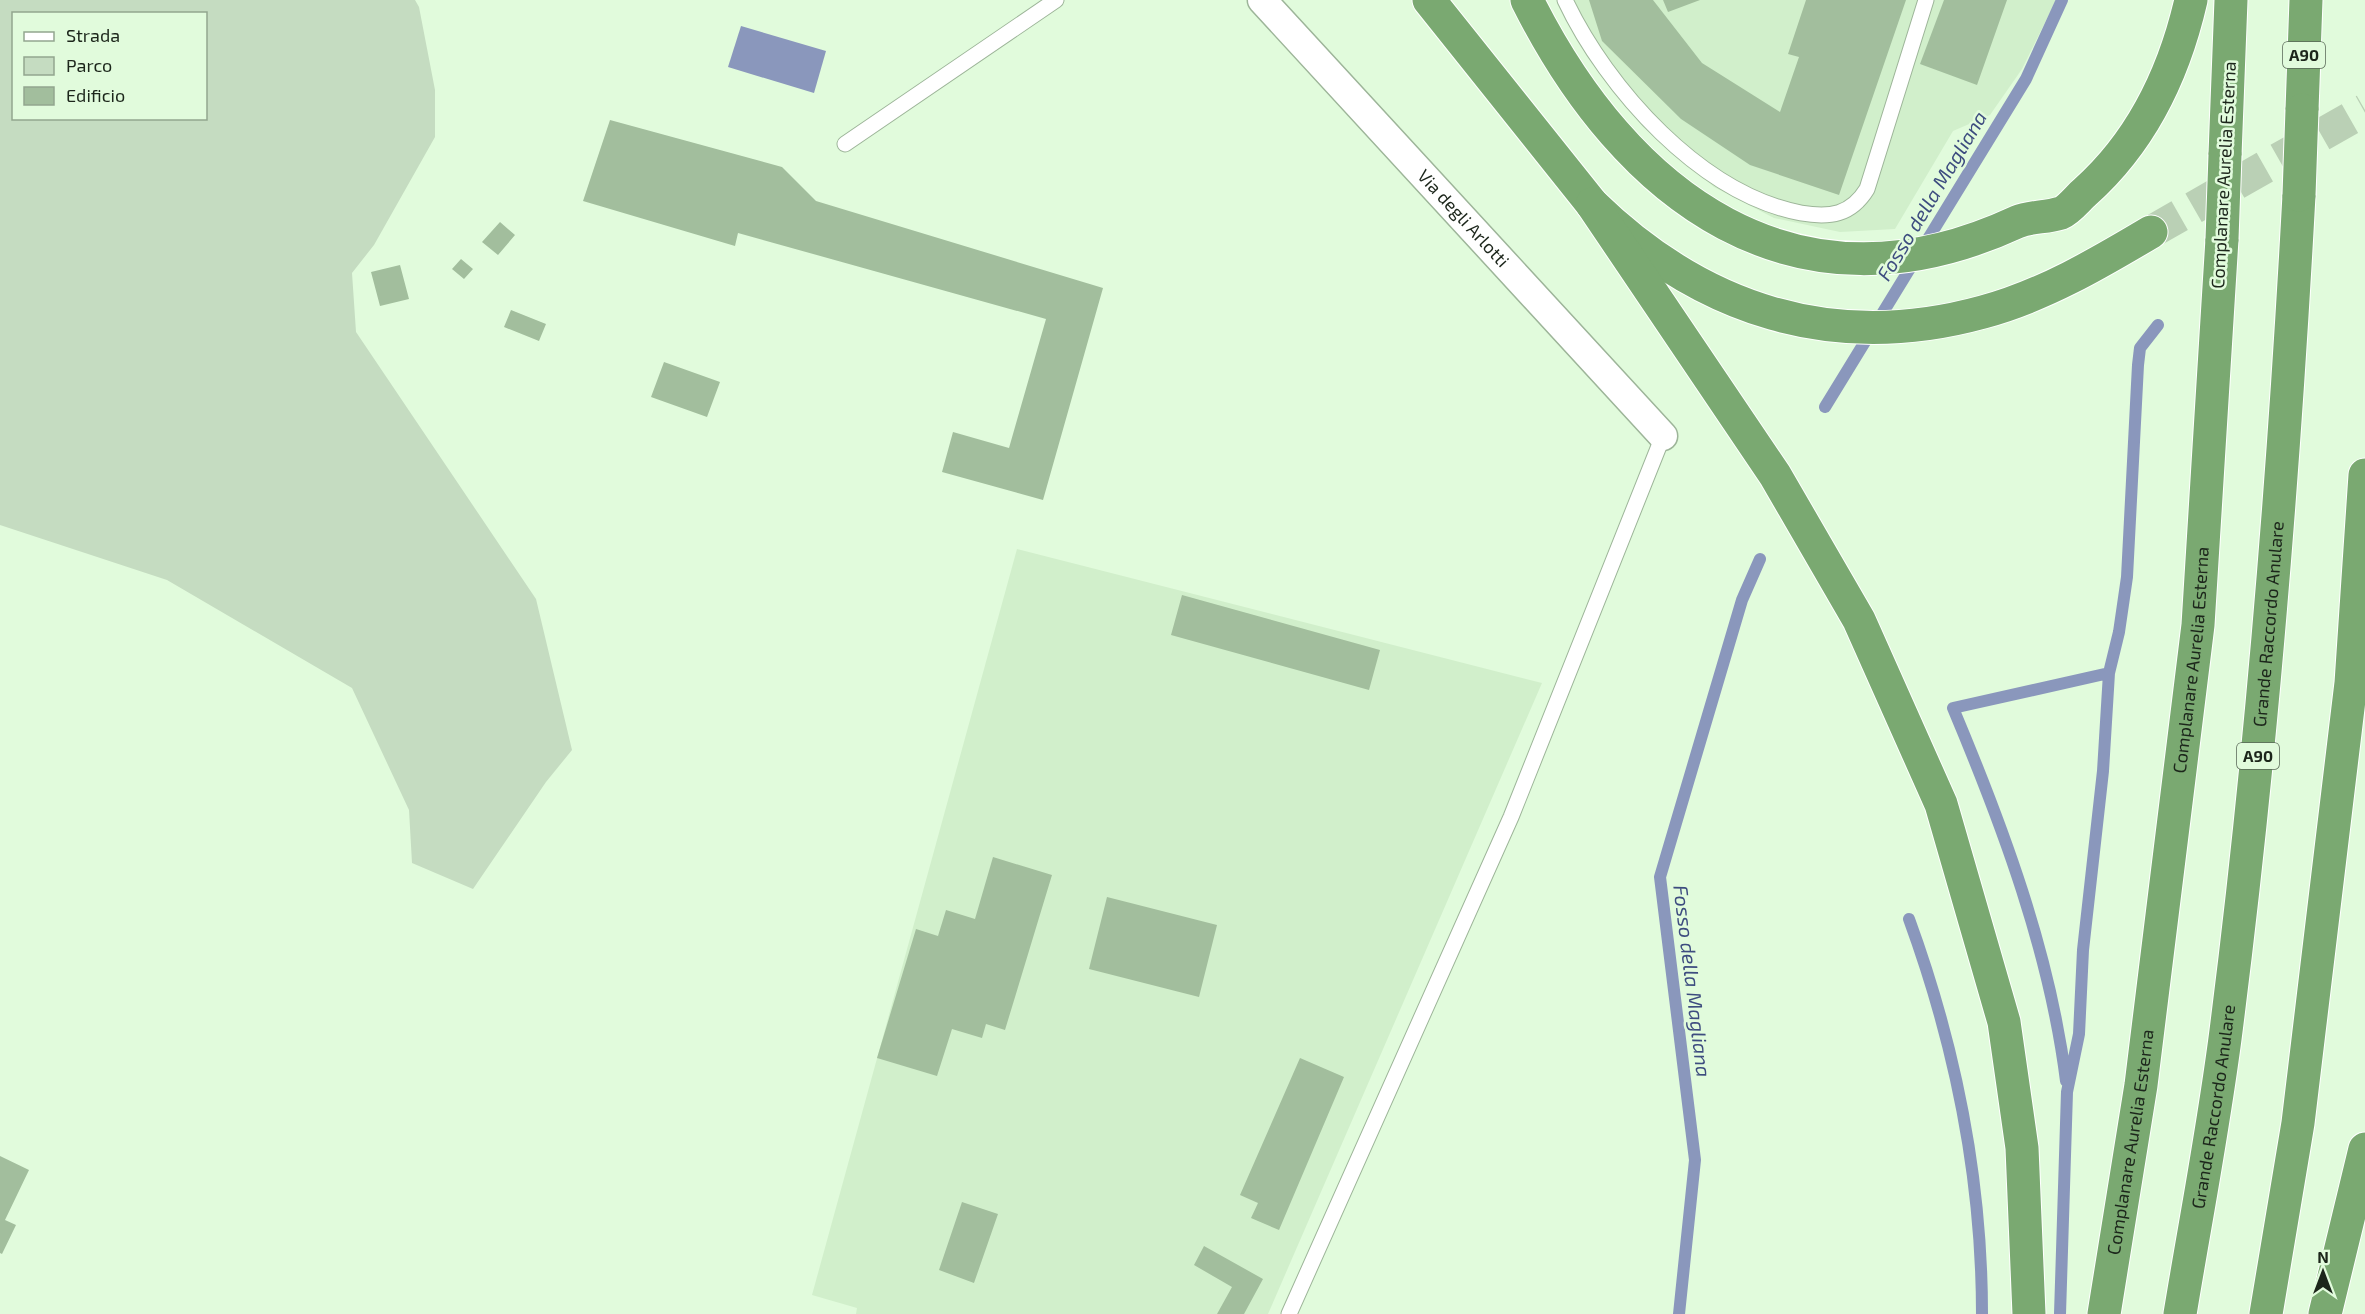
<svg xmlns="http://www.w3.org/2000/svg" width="2365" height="1314" font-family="'Exo 2',sans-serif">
  <rect width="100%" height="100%" fill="#e1fbdc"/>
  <path fill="#d1efcb" d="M1565 0H2056L2022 69 1990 115 1953 131 1895 229 1840 232 1774 218 1714 187 1643 127 1594 61Z
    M1017 549 1542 683 1268 1314H856L857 1308 812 1295Z"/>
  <path fill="#c5dcc1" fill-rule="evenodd" d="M0 0H415L419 7 435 90V137L374 245 352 273 356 332 536 599 572 750 546 782 473 889 412 863 409 810 352 688 167 580 0 525ZM14 14H206V118H14Z"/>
  <path fill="#8a97bc" d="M741 26 826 51 814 93 728 67Z"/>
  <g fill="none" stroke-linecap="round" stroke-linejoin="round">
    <path stroke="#8a97bc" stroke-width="12" d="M1825 407 2026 79 2062 0
      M1909 919C1955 1045 1982 1180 1982 1314
      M2066 1081C2050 953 2003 827 1953 708L2109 673
      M1679 1314 1695 1160 1660 877 1742 600 1760 559
      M2060 1314 2067 1092 2079 1034 2083 950 2103 771 2109 673 2119 632 2127 577 2138 365 2140 348 2158 325"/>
  </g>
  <path fill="#a2be9d" d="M1589 0H1653L1702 63 1780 112 1799 57 1788 54 1806 0H1906L1839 195 1750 165 1681 119 1602 41Z
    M1663 0H1700L1668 12Z
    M1944 0H2007L1977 85 1920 64Z
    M610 120 782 167 816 201 1103 288 1043 500 942 472 953 432 1009 448 1046 319 738 233 735 246 583 201Z
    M500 222 515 235 498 255 482 242Z
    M461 259 473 269 464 279 452 269Z
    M400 265 409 299 380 306 371 272Z
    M511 310 546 324 539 341 504 327Z
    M664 362 720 382 707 417 651 397Z
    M1182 595 1380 650 1369 690 1171 635Z
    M993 857 1052 875 1005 1030 986 1024 982 1038 952 1029 937 1076 877 1058 916 929 938 936 946 910 975 919Z
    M1107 897 1217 925 1199 997 1089 969Z
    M1300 1058 1344 1077 1279 1230 1251 1218 1258 1203 1240 1195Z
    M0 1156 29 1170 5 1220 16 1225 2 1254 0 1253Z
    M962 1202 998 1214 974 1283 939 1270Z
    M1204 1246 1263 1279 1244 1314H1217L1232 1287 1194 1265Z"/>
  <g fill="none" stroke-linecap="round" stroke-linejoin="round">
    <path stroke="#bad0b5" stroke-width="33" stroke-dasharray="33 16" stroke-linecap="butt" d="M2151 232 2365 110"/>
    <defs>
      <path id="lane" d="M1565 0C1607 89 1701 194 1801 213 1830 218 1851 215 1867 189L1926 0
        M845 144 1056 0
        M1289 1314 1511 817 1663 436"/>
      <g id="street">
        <path id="s1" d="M1262 0 1663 436"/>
      </g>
      <g id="highway">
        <path d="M1429 0 1592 204C1702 311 1834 353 1983 312 2043 296 2099 263 2151 232"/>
        <path d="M1527 0C1626 198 1795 325 2017 222 2031 216 2046 218 2061 213 2069 210 2078 198 2085 192 2142 141 2174 74 2191 0"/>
        <path d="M2302 110 2306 0"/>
        <path d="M2225 155 2231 0"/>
        <path d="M1592 204 1775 475 1859 620 1941 804 2004 1022 2022 1148 2029 1314"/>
        <path id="s2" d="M2104 1314 2141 1085 2198 625 2222 239"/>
        <path id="s3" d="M2180 1314C2196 1217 2215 1121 2227 1023 2262 748 2284 472 2299 195"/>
        <path d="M2266 1314 2298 1123 2351 683 2365 475"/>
        <path d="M2325 1314 2365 1149"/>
      </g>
    </defs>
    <use href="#lane" stroke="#9db599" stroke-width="17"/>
    <use href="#street" stroke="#9db599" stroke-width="31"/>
    <use href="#highway" stroke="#fff" stroke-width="35"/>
    <use href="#lane" stroke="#fff" stroke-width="15"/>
    <use href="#street" stroke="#fff" stroke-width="28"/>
    <use href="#highway" stroke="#7aa971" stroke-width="33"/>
    <defs>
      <path id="highway-bridge" d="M2299 195 2302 110
        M2222 239 2225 155"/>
    </defs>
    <use href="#highway-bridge" stroke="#fff" stroke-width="35" stroke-linecap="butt"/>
    <use href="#highway-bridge" stroke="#7aa971" stroke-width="33"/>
  </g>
  <g text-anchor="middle" stroke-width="5" stroke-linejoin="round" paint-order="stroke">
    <g fill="#e1fbdc" stroke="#576655" stroke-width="1.5">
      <rect x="2283" y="42" width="42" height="26" rx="4.5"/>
      <rect x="2237" y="743" width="42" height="26" rx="4.5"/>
    </g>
    <g font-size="16" font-weight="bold" fill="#1c261b">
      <text x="2304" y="61">A90</text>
      <text x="2258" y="762">A90</text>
    </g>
    <g font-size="18" fill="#1c261b" stroke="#e1fbdc">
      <text transform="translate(2224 175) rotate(-87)" y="6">Complanare Aurelia Esterna</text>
      <text dy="6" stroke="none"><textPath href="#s1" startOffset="297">Via degli Arlotti</textPath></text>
      <text dy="6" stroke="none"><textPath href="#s3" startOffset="696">Grande Raccordo Anulare</textPath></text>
      <text dy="6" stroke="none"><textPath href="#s2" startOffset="660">Complanare Aurelia Esterna</textPath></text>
      <text dy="6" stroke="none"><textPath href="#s3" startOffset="210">Grande Raccordo Anulare</textPath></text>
      <text dy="6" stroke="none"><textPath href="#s2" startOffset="174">Complanare Aurelia Esterna</textPath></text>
    </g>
    <g font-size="20" font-style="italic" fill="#3d4c7f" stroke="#e1fbdc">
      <text transform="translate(1932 196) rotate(-59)" y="7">Fosso della Magliana</text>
      <text transform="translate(1692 981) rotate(83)" y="7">Fosso della Magliana</text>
    </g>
  </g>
  <rect x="12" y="12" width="195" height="108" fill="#e1fbdc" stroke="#92a68f" stroke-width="1.5"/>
  <rect x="24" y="32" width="30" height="9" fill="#ffffff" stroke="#92a68f" stroke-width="1.5"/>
  <text x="66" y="42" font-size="18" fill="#1c261b">Strada</text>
  <rect x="24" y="57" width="30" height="18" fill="#c5dcc1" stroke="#92a68f" stroke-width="1.5"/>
  <text x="66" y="72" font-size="18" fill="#1c261b">Parco</text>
  <rect x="24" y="87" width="30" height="18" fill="#a2be9d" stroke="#92a68f" stroke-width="1.5"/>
  <text x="66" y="102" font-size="18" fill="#1c261b">Edificio</text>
  <g transform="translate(2323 1272)" stroke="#e1fbdc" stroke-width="4.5" paint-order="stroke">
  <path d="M0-4.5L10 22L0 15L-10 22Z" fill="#1c261b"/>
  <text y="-9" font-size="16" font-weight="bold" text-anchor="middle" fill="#1c261b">N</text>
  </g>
</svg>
